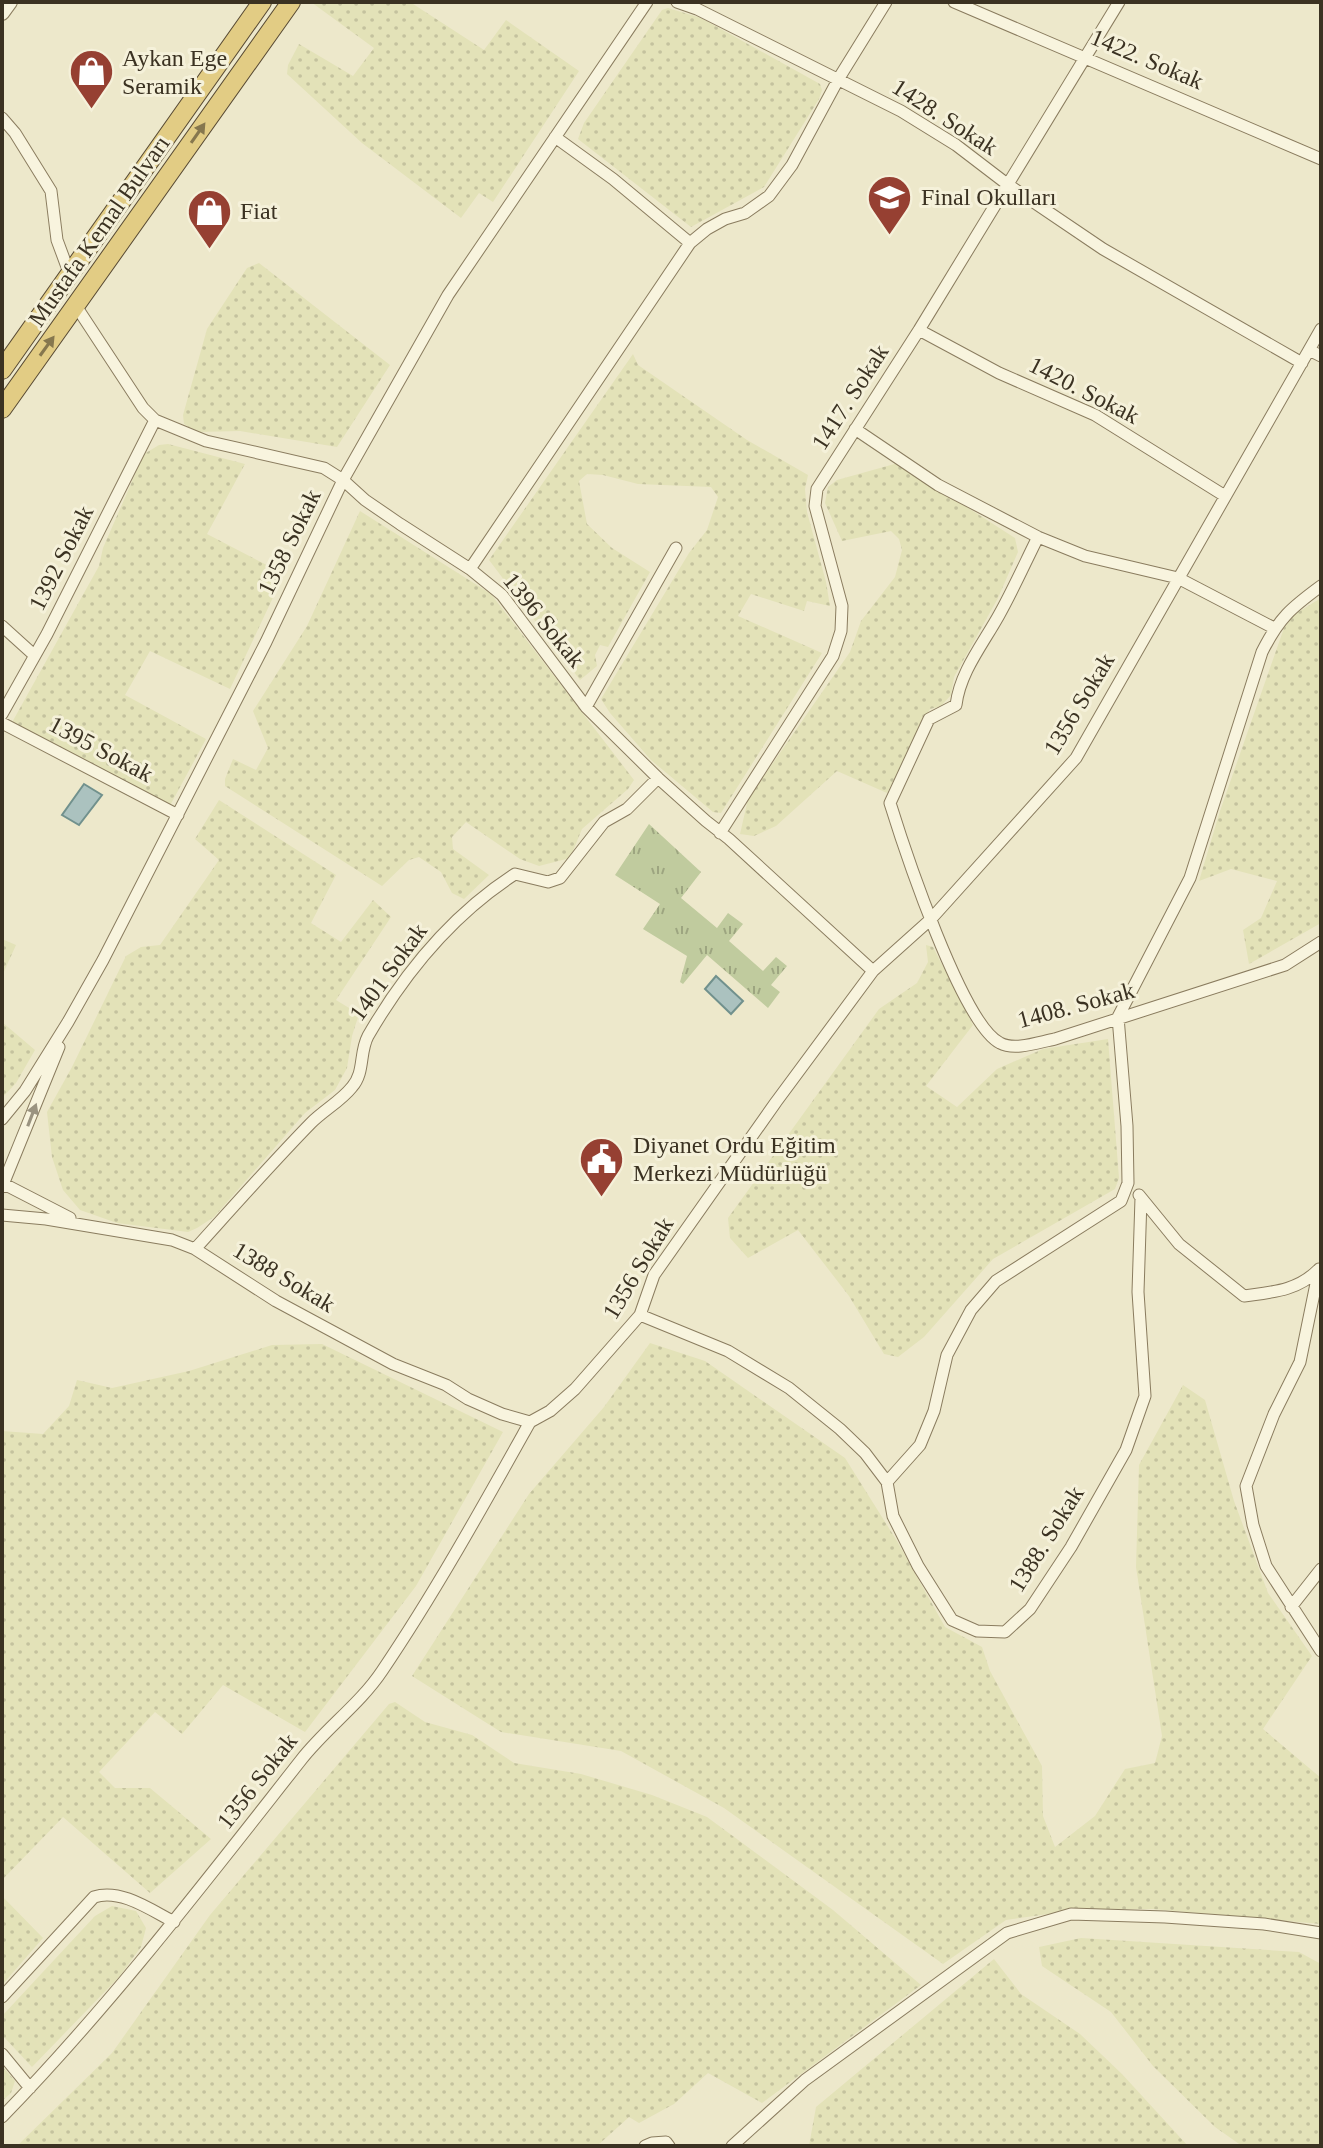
<svg xmlns="http://www.w3.org/2000/svg" width="1323" height="2148" font-family="Georgia,serif">
  <defs>
    <pattern id="farmland-dots" width="8" height="8" patternUnits="userSpaceOnUse" patternTransform="scale(2)"><rect width="8" height="8" fill="#e3e2b8"/><path d="M2 2h.1M6 6h.1" fill="none" stroke="#c4c29e" stroke-width="1.8" stroke-linecap="round"/></pattern>
    <pattern id="grass-tufts" width="24" height="20" patternUnits="userSpaceOnUse" patternTransform="scale(2)"><rect width="24" height="20" fill="#c0cb9e"/><path d="M3 7l-1-3M5 7V3M7 7l1-3M15 17l-1-3M17 17v-4M19 17l1-3" fill="none" stroke="#9da580"/></pattern>
  </defs>
  <rect width="100%" height="100%" fill="#ede8cb"/>
  <path fill="url(#farmland-dots)" d="M311 2H410L484 50 506 20 579 71 493 202 479 193 461 218 362 143 287 74 288 65 299 44 353 76 374 48Z
    M668 8 701 18 820 84 822 90 819 99 764 187 691 227 578 139 584 123 662 10Z
    M259 263 390 365 337 447 240 431 197 432 184 424 183 415 207 329 247 268Z
    M633 354 638 365 747 440 808 475 805 489 807 512 826 582 830 606 807 601 804 611 751 594 738 616 822 653 721 813 713 812 651 760 610 713 601 699 689 553 707 530 718 497 711 487 638 484 603 475 587 474 579 481 587 524 612 548 650 572 608 647 600 645 595 655 597 666 580 680 489 560Z
    M168 444 245 464 207 534 284 574 230 689 150 651 125 695 206 739 166 813 10 726 99 566 103 548 144 454 159 445Z
    M898 463 1015 538 1018 552 998 598 954 677 951 695 941 706 930 709 887 793 837 771 776 826 754 836 740 834 748 799 850 652 861 621 895 577 902 550 899 539 891 531 842 541 825 503 828 487 837 480Z
    M360 511 491 594 634 780 628 789 582 829 570 858 539 866 520 859 466 822 452 837 453 849 489 875 464 899 452 893 441 872 419 857 409 860 382 886 225 786V779L233 759 256 770 268 748 253 711 307 626Z
    M1321 598V923L1249 964 1243 930 1261 918 1277 881 1231 869 1199 881 1220 811 1284 628 1295 614Z
    M219 800 336 875 311 923 341 942 373 900 391 917 336 1000 359 1014 352 1036 347 1068 335 1090 305 1113 214 1217 197 1228 188 1232 117 1223 80 1210 63 1190 52 1157 47 1112 72 1067 126 956 141 947 160 945 219 860 195 839Z
    M2 939 16 945 2 976Z
    M926 945 933 947 973 1025 926 1086 957 1107 997 1069 1043 1049 1108 1039 1119 1178 1115 1189 993 1259 924 1337 898 1357 884 1354 849 1296 798 1230 748 1258 730 1238 728 1218 879 1009 917 983 928 962Z
    M2 1022 35 1050 16 1083 2 1098Z
    M650 1343 705 1361 845 1458 897 1541 945 1627 982 1647 990 1671 1042 1766 1043 1816 1055 1847 1095 1816 1125 1769 1155 1763 1162 1736 1136 1567 1139 1465 1183 1385 1205 1400 1234 1501 1268 1593 1312 1656 1263 1729 1321 1778V1924L1153 1909H1084L1006 1920 943 1964 724 1808 621 1751 501 1732 412 1676 529 1494 604 1407Z
    M322 1344 503 1432 416 1586 305 1732 223 1685 182 1734 155 1712 99 1772 115 1788H150L211 1839 150 1893 63 1817 2 1880V1431L43 1434 69 1406 77 1380 112 1388 189 1371 272 1345Z
    M395 1702 425 1722 472 1735 514 1763 581 1774 652 1795 707 1817 833 1910 921 1985 762 2103 708 2073 674 2104 639 2123 629 2117 597 2146H17L112 2053 210 1915 389 1704Z
    M2 1896 43 1938 2 1985Z
    M112 1906 136 1911 146 1928 141 1947 119 1977 32 2067 2 2035V2016L95 1916Z
    M1081 1938 1299 1952 1321 1964V2146H1242L1215 2127 1153 2066 1111 2012 1042 1966 1039 1947Z
    M994 1959 1021 1994 1080 2034 1122 2074 1188 2146H809L816 2107Z
    M2 2066 15 2081 11 2093 2 2101Z"/>
  <path fill="url(#grass-tufts)" d="M649 824 701 872 681 898 717 928 728 913 743 924 729 941 763 971 776 957 787 966 771 985 780 992 768 1008 707 955 683 984 680 982 687 956 643 929 660 904 615 875Z"/>
  <path fill="#abc2bf" stroke="#71918d" stroke-width="2" d="M84 784 102 795 79 825 62 815Z
    M716 976 743 1001 731 1014 705 989Z"/>
  <g fill="none" stroke-linecap="round" stroke-linejoin="round">
    <defs>
      <path id="minor" d="M677 2 697 9 901 111 956 145 1007 184 1103 249 1302 363
        M954 2 1321 159
        M2 118 15 133 51 191 57 240 70 275
        M555 137 613 179 690 243
        M76 306 143 408 155 420 206 441 324 468 343 480 365 500 400 524 470 569 502 595 586 707 658 778 706 821 729 839 873 971
        M919 330 999 373 1095 415 1225 496
        M1309 350 1321 356
        M855 429 938 485 1038 537 1085 556 1178 578 1274 628
        M1038 537C1025 563 1013 590 999 615 983 644 960 672 956 705L929 719 890 803C904 848 962 1024 1000 1043 1015 1051 1039 1042 1055 1039L1285 965 1321 942
        M470 569 690 243 707 229 725 219 745 213 769 196 792 165 839 78 886 2
        M2 626 34 655
        M586 707 676 548
        M2 714 47 634 155 420
        M2 723 178 815
        M720 833 833 656 841 631 842 606 815 506 817 489 919 330 1119 2
        M2 1119 25 1091 68 1022 103 960 266 642 343 480 448 295 647 2
        M2 1183 70 1218
        M2 1187 59 1047
        M1139 1195 1179 1244 1244 1296C1272 1292 1297 1291 1318 1270
        M2 1215 46 1219 172 1240 195 1249 276 1301 393 1364 446 1385 468 1399 502 1414 530 1422
        M195 1249C233 1207 271 1164 311 1123 324 1110 341 1101 352 1087 365 1072 359 1053 368 1036 405 972 453 914 515 874L548 882 560 878 604 822 627 809 658 778
        M1319 1269 1300 1362 1274 1414 1246 1486 1253 1525 1266 1566 1321 1651
        M640 1315 728 1351 789 1388 840 1429 865 1453 887 1482 893 1516 918 1566 952 1620 977 1631 1005 1632 1030 1609 1071 1547 1126 1450 1145 1396 1138 1292 1141 1198
        M887 1482 920 1445 934 1411 947 1355 971 1310 996 1281 1121 1201 1128 1183 1127 1126 1118 1017 1190 878 1262 652C1279 618 1291 608 1321 586
        M1291 1607 1321 1569
        M2 1997 94 1897C120 1888 151 1910 174 1922
        M2 2054 30 2088
        M2 2117C110 2006 205 1882 301 1760 325 1729 360 1704 382 1671 436 1591 483 1506 530 1422L550 1411 575 1389 640 1315 654 1275 776 1102 873 971 931 919 1076 758 1321 329
        M645 2146 652 2143 666 2142 669 2146
        M732 2146 805 2080 1007 1933 1071 1914 1165 1917 1264 1924 1321 1933"/>
      <path id="tertiary" d="M2 13 10 2"/>
      <path id="trunk" d="M2 370 262 2
        M2 409 291 2"/>
    </defs>
    <use href="#minor" stroke="#8a7c5f" stroke-width="13"/>
    <use href="#tertiary" stroke="#8a7c5f" stroke-width="16"/>
    <use href="#trunk" stroke="#584a33" stroke-width="20"/>
    <use href="#minor" stroke="#f8f4de" stroke-width="11"/>
    <use href="#tertiary" stroke="#f8f4de" stroke-width="14"/>
    <use href="#trunk" stroke="#e2cc84" stroke-width="18"/>
  </g>
  <defs><path id="oneway-solid" d="M-6-.8H1V-3.2L6.5 0L1 3.2V.8H-6Z" transform="scale(2)"/></defs>
  <g fill="#86774e">
    <use href="#oneway-solid" transform="translate(198 133) rotate(-55)"/>
    <use href="#oneway-solid" transform="translate(47 346) rotate(-54)"/>
  </g>
  <use fill="#9a9380" href="#oneway-solid" transform="translate(32 1115) rotate(-69)"/>
  <defs>
    <symbol id="shop-pin" viewBox="-11 -11 22 30"><path d="M0 17L-7.5 6A9.5 9.5 0 1 1 7.5 6Z" fill="#964032" stroke="#f5f1da"/><path d="M-5-2.5h2.3a2.7 3.5 0 0 1 5.4 0H5L5.5 6h-11ZM-1.5-2.5h3a1.5 2.3 0 0 0-3 0Z" fill="#fff"/></symbol>
    <symbol id="school-pin" viewBox="-11 -11 22 30"><path d="M0 17L-7.5 6A9.5 9.5 0 1 1 7.5 6Z" fill="#964032" stroke="#f5f1da"/><path d="M0-5L7-2L0 1L-7-2ZM-4 1L0 2.5L4 1V4Q0 6-4 4Z" fill="#fff"/></symbol>
    <symbol id="civic-pin" viewBox="-11 -11 22 30"><path d="M0 17L-7.5 6A9.5 9.5 0 1 1 7.5 6Z" fill="#964032" stroke="#f5f1da"/><path d="M-.6-6.5H3V-4.5H.6V-3L4-1V1h2V6H-6V1h2V-1L-.6-3ZM-1.2 2.5V6h2.4V2.5Z" fill="#fff"/></symbol>
  </defs>
  <g fill-rule="evenodd">
    <use href="#shop-pin" x="66" y="46" width="51" height="69"/>
    <use href="#school-pin" x="864" y="172" width="51" height="69"/>
    <use href="#shop-pin" x="184" y="186" width="51" height="69"/>
    <use href="#civic-pin" x="576" y="1134" width="51" height="69"/>
  </g>
  <g text-anchor="middle" stroke-width="6" stroke-linejoin="round" paint-order="stroke">
    <g font-size="24" fill="#3b3222" stroke="#f5f1da" text-anchor="start">
      <text x="122" y="66">Aykan Ege<tspan x="122" dy="28">Seramik</tspan></text>
      <text x="921" y="205">Final Okulları</text>
      <text x="240" y="219">Fiat</text>
      <text x="633" y="1153">Diyanet Ordu Eğitim<tspan x="633" dy="28">Merkezi Müdürlüğü</tspan></text>
    </g>
    <g font-size="24" fill="#3b3222" stroke="#f5f1da">
      <text transform="translate(1147 59) rotate(23)" y="8">1422. Sokak</text>
      <text transform="translate(945 117) rotate(33)" y="8">1428. Sokak</text>
      <text transform="translate(99 231) rotate(-55)" y="8">Mustafa Kemal Bulvarı</text>
      <text transform="translate(1084 390) rotate(27)" y="8">1420. Sokak</text>
      <text transform="translate(850 397) rotate(-57)" y="8">1417. Sokak</text>
      <text transform="translate(289 542) rotate(-64)" y="8">1358 Sokak</text>
      <text transform="translate(61 558) rotate(-63)" y="8">1392 Sokak</text>
      <text transform="translate(544 620) rotate(51)" y="8">1396 Sokak</text>
      <text transform="translate(1079 704) rotate(-59)" y="8">1356 Sokak</text>
      <text transform="translate(101 749) rotate(28)" y="8">1395 Sokak</text>
      <text transform="translate(388 972) rotate(-54)" y="8">1401 Sokak</text>
      <text transform="translate(1076 1005) rotate(-15)" y="8">1408. Sokak</text>
      <text transform="translate(638 1268) rotate(-59)" y="8">1356 Sokak</text>
      <text transform="translate(284 1277) rotate(31)" y="8">1388 Sokak</text>
      <text transform="translate(1046 1539) rotate(-58)" y="8">1388. Sokak</text>
      <text transform="translate(257 1781) rotate(-52)" y="8">1356 Sokak</text>
    </g>
  </g>
  <rect width="1323" height="2148" fill="none" stroke="#3b3222" stroke-width="8"/>
</svg>
